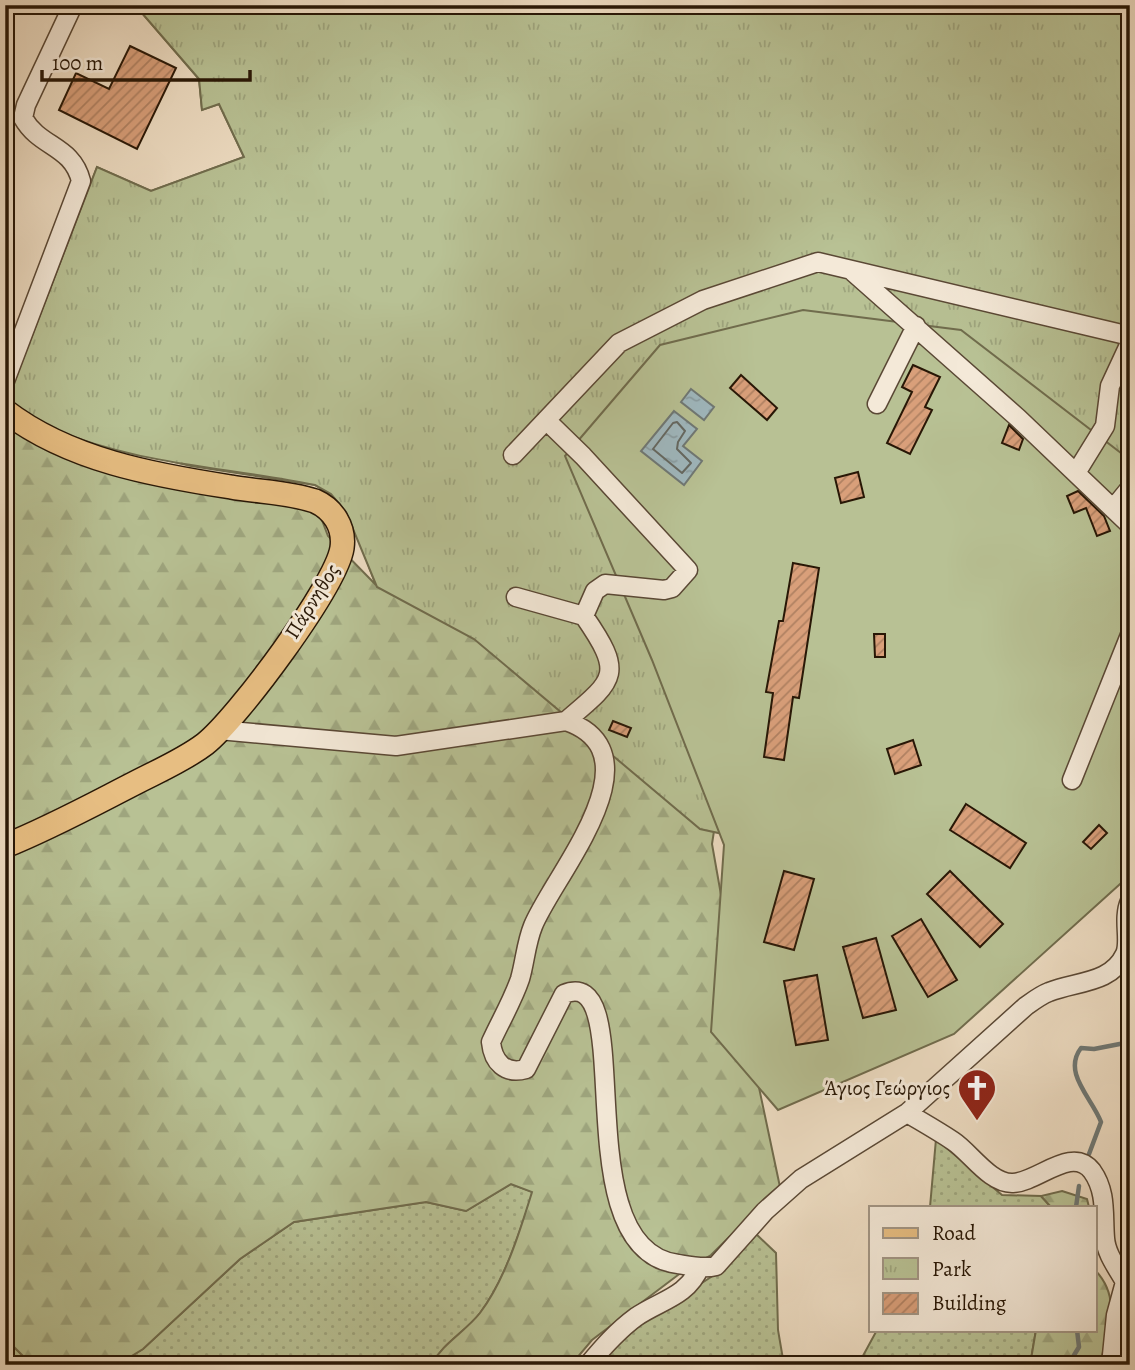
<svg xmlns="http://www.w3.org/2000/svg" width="1135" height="1370" font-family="Alegreya,serif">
  <defs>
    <pattern id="grass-dots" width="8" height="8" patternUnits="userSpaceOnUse" patternTransform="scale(1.75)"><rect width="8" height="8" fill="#b8c194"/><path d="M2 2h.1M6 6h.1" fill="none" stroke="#9ea57e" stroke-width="1.8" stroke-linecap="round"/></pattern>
    <pattern id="forest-firs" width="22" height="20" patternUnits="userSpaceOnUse" patternTransform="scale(1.75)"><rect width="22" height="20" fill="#b8c194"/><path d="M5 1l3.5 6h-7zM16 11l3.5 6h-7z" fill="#9ea57e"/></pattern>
    <pattern id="park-tufts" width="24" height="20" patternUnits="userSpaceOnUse" patternTransform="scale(1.75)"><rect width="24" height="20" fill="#b8c194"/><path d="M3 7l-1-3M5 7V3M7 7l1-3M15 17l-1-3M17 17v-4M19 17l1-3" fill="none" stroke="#9ea57e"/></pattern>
    <pattern id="water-ripples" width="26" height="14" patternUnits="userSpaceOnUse" patternTransform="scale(1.75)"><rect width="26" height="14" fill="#9fb8bf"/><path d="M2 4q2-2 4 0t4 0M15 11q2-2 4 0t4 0" fill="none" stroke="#899da3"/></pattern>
    <pattern id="building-hatch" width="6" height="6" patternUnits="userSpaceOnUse" patternTransform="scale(1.75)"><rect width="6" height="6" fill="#d99f7a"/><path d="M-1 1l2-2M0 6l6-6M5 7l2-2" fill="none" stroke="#b08162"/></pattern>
  </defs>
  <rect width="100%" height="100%" fill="#eeddc3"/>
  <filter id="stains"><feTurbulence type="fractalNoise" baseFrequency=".00286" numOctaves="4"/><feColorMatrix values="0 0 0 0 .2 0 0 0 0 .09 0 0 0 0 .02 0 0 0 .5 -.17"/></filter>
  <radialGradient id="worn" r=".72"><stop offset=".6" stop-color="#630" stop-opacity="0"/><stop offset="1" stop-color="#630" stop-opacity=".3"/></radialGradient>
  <path fill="url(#grass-dots)" stroke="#706c4d" stroke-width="2" d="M936 1139 1002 1195 1041 1196 1051 1207H930Z
    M511 1184 533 1192C520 1231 505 1280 480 1313 465 1332 443 1343 431 1365H117L143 1349 240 1259 294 1222 426 1202 466 1211Z
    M754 1232 776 1253 778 1330 784 1365H592L614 1340 711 1277Z
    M877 1330H1036L1030 1365H858Z
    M5 1338 32 1365H5Z"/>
  <path fill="url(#forest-firs)" stroke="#706c4d" stroke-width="2" d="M135 5H1130L744 635 712 844 735 974 780 1187 711 1255 678 1275 592 1340 571 1365H431C443 1343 465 1332 480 1313 505 1280 520 1231 532 1192L511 1184 466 1211 426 1202 294 1222 240 1259 143 1349 117 1365H32L5 1338V417L81 459 308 503 320 515 328 536 376 585C361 549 352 504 315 485L191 466 88 441 11 402V390L97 167 151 191 244 157 219 104 202 110 199 79Z
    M1062 1191 1087 1199 1089 1207H1051L1041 1196Z
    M1095 1270C1123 1299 1107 1330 1100 1365H1030L1036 1330H1095Z"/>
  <path fill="url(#park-tufts)" stroke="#706c4d" stroke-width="2" d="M135 5H1130V859L1083 912 700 829 474 639 377 587 346 512 331 494 315 485C228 467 136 465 54 429 39 422 26 413 12 405L11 390 97 167 151 191 244 157 219 104 202 110 199 79Z"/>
  <path fill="#b8c194" stroke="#706c4d" stroke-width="2" d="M803 310 961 330 1130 460V875L954 1034 778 1110 711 1032 724 845 652 660 565 456 660 345Z"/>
  <path fill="url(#water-ripples)" stroke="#6f7875" stroke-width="2" d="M691 389 714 407 704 420 681 402Z
    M674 411 697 429 683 446 702 461 684 485 641 451Z"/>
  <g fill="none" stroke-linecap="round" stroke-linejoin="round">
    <path stroke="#646862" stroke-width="2" d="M677 422 685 431 678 442 677 449 691 463 682 473 653 449 673 423Z"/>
    <path stroke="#6f7875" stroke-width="4.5" d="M1089 1154 1101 1122C1092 1098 1062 1073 1081 1048L1094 1049 1130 1042
      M1076 1207 1079 1186
      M1068 1365 1079 1347 1077 1330"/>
  </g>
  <path fill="url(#building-hatch)" stroke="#281706" stroke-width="2" d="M130 46 176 68 137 149 59 110 76 73 109 89Z
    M913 365 940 377 925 407 932 410 910 454 887 443 912 392 902 387Z
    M741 375 777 408 767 420 730 388Z
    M1009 425 1023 439 1019 450 1002 443Z
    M858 472 864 497 841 503 835 478Z
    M1078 491 1104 516 1110 531 1097 536 1086 508 1074 513 1067 496Z
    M793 563 819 568 799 698 793 697 784 760 764 757 773 693 766 692 779 621H783Z
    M874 634H885V657H875Z
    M613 721 631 728 627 737 609 730Z
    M913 740 921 765 895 774 887 749Z
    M966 804 1026 843 1010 868 950 830Z
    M1099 825 1107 833 1091 849 1083 842Z
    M784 871 814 879 794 950 764 942Z
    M950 871 1003 924 980 947 927 894Z
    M921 919 957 980 928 997 892 936Z
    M876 938 896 1010 863 1018 843 947Z
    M817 975 828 1040 796 1045 784 981Z"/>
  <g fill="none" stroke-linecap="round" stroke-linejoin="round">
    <defs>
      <path id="minor" d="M853 272 1018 418 1130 525
        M5 381 81 181C72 145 40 148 23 118L26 105 73 5
        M877 404 916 326
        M546 420 583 456 688 570 672 588 664 590 605 584 595 591 584 616C624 674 616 679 566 721
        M513 455 619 343 703 300 818 262 1130 336
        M1076 473 1105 426 1110 386 1130 343
        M1113 509 1130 488
        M516 597 584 616
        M219 730 396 746 566 721C662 754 553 876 533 926 526 943 525 962 520 979 513 1000 500 1022 491 1042 493 1062 505 1075 526 1069L564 994C642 962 561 1250 678 1264 690 1266 704 1269 716 1266L765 1211 801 1179 907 1113C922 1122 938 1131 953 1141 970 1152 990 1184 1013 1183 1038 1182 1072 1145 1092 1171 1107 1192 1103 1215 1105 1238 1106 1254 1118 1269 1125 1282L1116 1315 1111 1365
        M1072 780 1130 635
        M907 1113 1026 1006C1033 1001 1041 995 1049 992 1076 981 1111 984 1125 954 1131 941 1122 919 1130 901
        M588 1365C603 1347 617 1331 636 1317 661 1300 687 1297 700 1267"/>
      <path id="major" d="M5 411C69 460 153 475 231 487 258 492 288 492 315 501 333 509 345 527 342 548 336 586 237 719 205 744 184 760 158 771 135 783 92 805 50 828 5 846"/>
    </defs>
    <use href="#minor" stroke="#5a4835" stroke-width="21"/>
    <use href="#major" stroke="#281706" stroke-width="26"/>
    <use href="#minor" stroke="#f4e9d8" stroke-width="18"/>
    <use href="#major" stroke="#e7be82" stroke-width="23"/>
  </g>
  <defs>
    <symbol id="church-pin" viewBox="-11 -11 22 30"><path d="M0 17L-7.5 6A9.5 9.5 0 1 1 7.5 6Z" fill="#8f2418" stroke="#f4e9d8"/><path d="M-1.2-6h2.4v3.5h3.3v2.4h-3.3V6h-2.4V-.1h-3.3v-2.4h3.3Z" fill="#fff"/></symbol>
  </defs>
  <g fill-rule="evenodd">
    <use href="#church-pin" x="955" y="1066" width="44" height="60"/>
  </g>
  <g text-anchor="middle" stroke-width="6" stroke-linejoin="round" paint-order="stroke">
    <g font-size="21" fill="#281706" stroke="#f4e9d8">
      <text transform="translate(312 601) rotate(-58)" y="7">Πάρνηθος</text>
    </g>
    <g font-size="21" fill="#281706" stroke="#f4e9d8" text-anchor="end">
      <text x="950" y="1095">Άγιος Γεώργιος</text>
    </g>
  </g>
  <rect width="1135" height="1370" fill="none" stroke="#eeddc3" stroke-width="28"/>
  <rect x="7" y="7" width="1121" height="1356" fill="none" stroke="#281706" stroke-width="3.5"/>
  <rect x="14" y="14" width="1107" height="1342" fill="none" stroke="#281706" stroke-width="2"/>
  <rect x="869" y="1206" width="228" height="126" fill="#f4e9d8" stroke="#a29584" stroke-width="2"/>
  <rect x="883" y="1228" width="35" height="10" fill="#e7be82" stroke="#a29584" stroke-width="2"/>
  <text x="932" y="1240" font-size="21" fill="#281706">Road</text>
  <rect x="883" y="1258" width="35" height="21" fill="url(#park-tufts)" stroke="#a29584" stroke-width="2"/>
  <text x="932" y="1276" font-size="21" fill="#281706">Park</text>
  <rect x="883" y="1293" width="35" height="21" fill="url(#building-hatch)" stroke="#a29584" stroke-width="2"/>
  <text x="932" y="1310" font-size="21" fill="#281706">Building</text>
  <path d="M42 70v10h208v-10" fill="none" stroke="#281706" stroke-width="3.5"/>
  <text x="52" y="70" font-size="21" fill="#281706" stroke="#f4e9d8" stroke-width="5" paint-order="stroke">100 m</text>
  <rect width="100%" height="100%" filter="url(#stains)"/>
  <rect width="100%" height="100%" fill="url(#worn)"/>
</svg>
